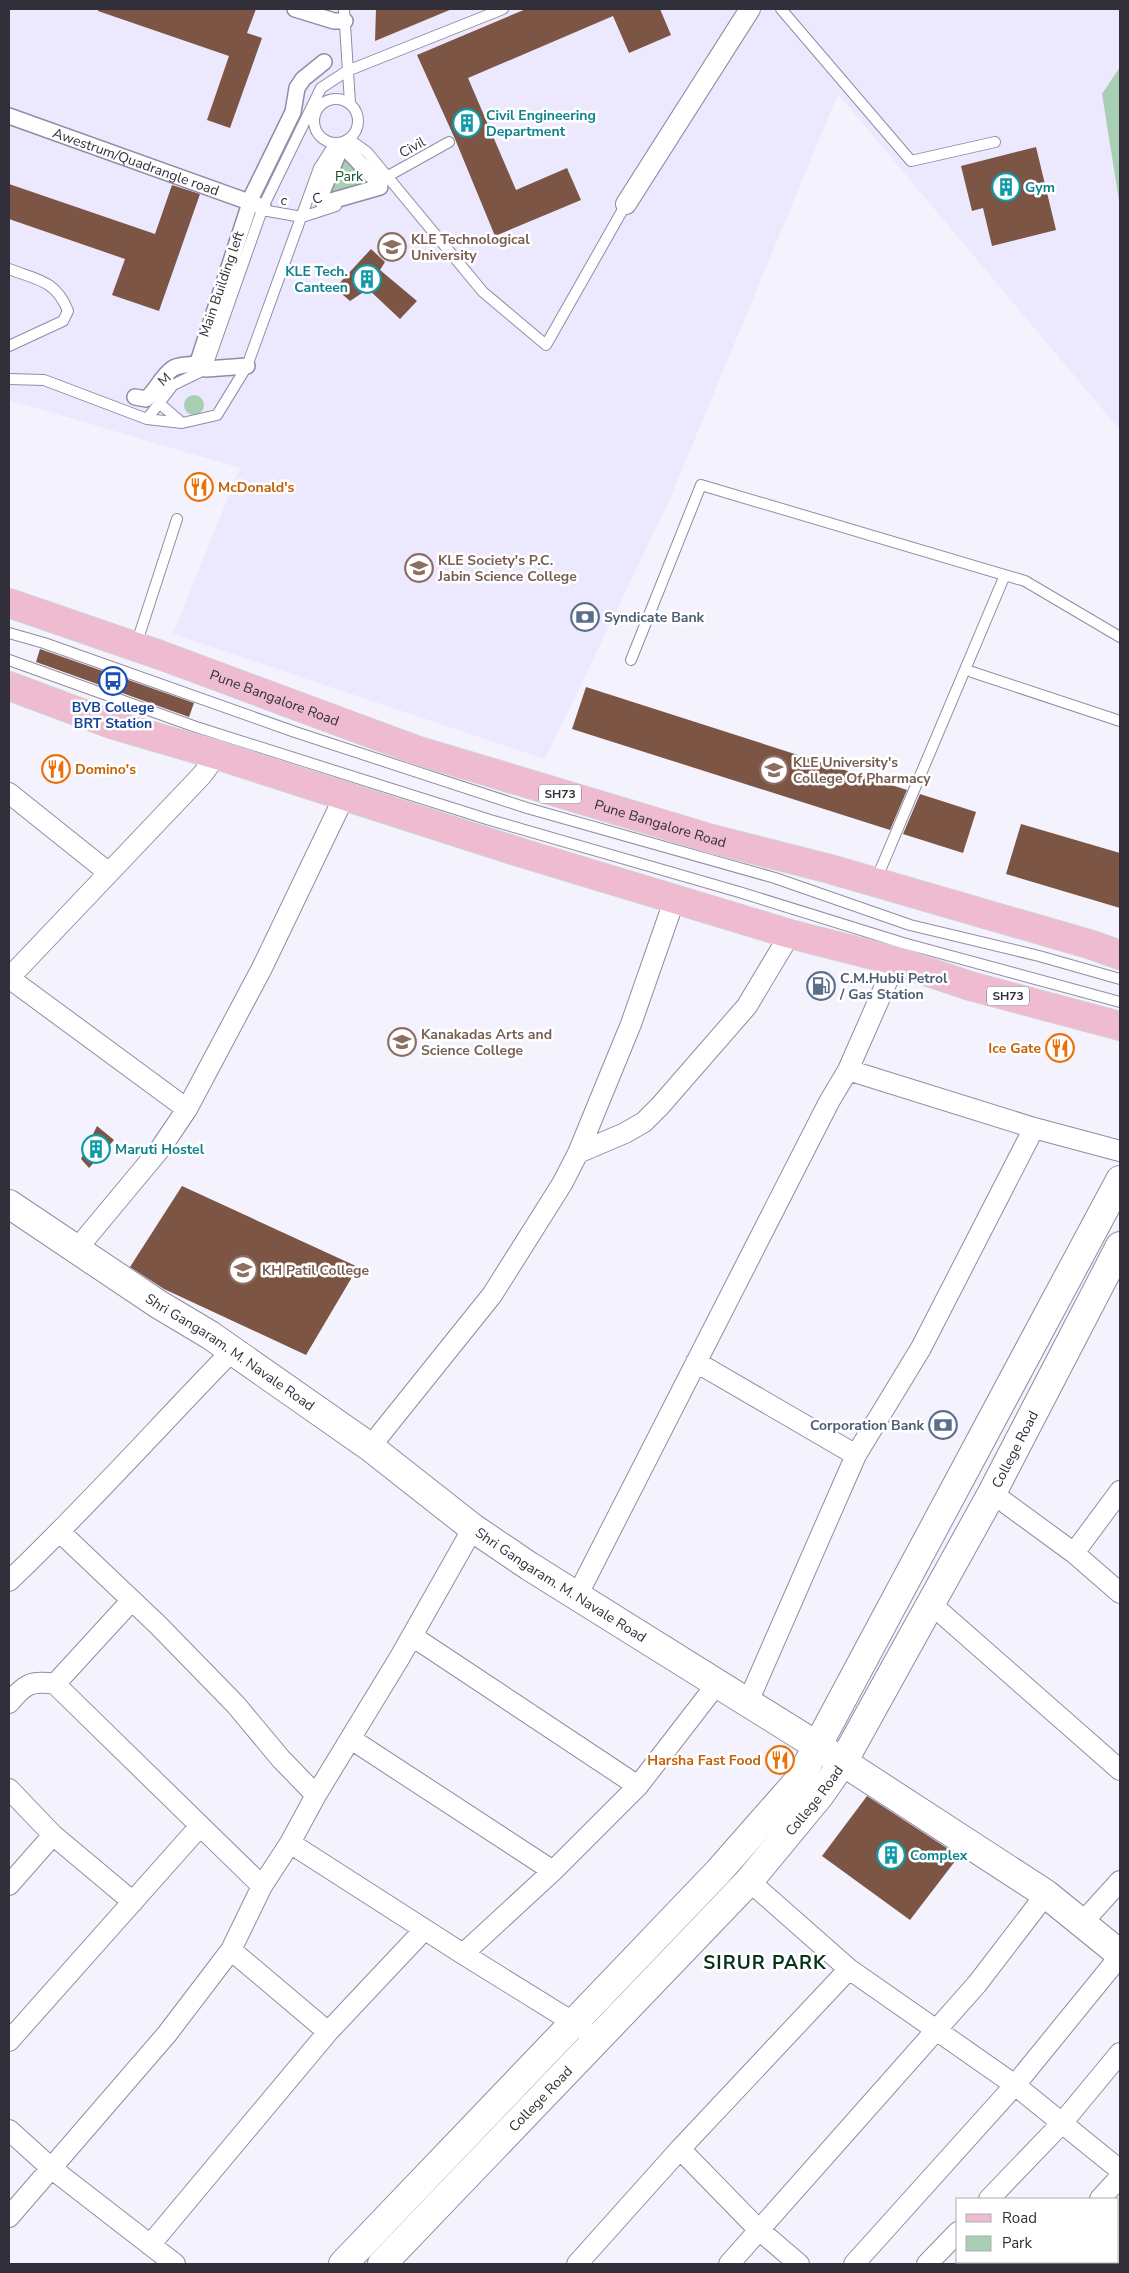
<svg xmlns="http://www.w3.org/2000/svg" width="1129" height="2273" font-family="'Nunito Sans',sans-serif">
  <rect width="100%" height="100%" fill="#f4f2fd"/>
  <path fill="#ece8fd" d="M9 9H1120V430L838 94 669 501 545 759 173 634 240 468 9 400Z"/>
  <path fill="#a8cfb3" d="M1120 67V207L1102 94Z
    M337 146 384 181 319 207 316 206V201Z
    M184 405a10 10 0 1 1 20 0a10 10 0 1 1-20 0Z"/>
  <path fill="#7c5545" d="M98 9H256L247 33 262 38 230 128 207 120 229 56 98 11Z
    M376 9H452L375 41Z
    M526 9H660L671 35 629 53 613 16 468 78 516 190 567 168 581 200 495 236 455 139 417 55Z
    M1036 147 1056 230 992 246 983 208 972 211 961 166Z
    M9 184 155 234 172 185 200 194 159 311 112 295 125 259 9 219Z
    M371 249 385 262 380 270 417 301 400 319 368 289 350 301 335 288Z
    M40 649 194 703 189 717 36 662Z
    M586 687 907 790 890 830 572 729Z
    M920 794 976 812 963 853 903 834Z
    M1021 824 1120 853V908L1006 874Z
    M97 1126 114 1140 89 1168 81 1159Z
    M182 1186 358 1267 306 1355 164 1289 130 1267Z
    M867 1796 959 1856 910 1920 822 1856Z"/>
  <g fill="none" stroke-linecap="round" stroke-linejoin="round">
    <defs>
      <path id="service" d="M344 9 350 103
        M781 9 911 161 995 142
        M314 121a22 22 0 1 1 44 0a22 22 0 1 1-44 0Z
        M349 139 367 152 483 292 546 345 626 204
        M388 176 449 142
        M262 210 302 217 336 206
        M9 269C37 280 56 280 68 311L63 321 9 346
        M9 379 44 380 147 419 182 423 217 415 247 366 319 168 335 143
        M159 403 181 422
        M147 419 173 385 206 369 263 207 321 88 347 71 503 9
        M9 633 44 643 295 732 527 808 775 878 910 925 1039 956 1120 979
        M136 645 177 519
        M9 660 196 727 490 820 739 892 903 943 1120 1002
        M631 660 701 485 1025 581 1120 637
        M972 672 1120 721
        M876 880 1005 575"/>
      <g id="pedestrian">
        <path d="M295 9 334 21H345"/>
        <path id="s1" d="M9 116 263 207"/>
        <path d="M341 147H344L379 183 380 187 324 203 320 197Z"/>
        <path d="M249 202 293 112 297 88 303 79 324 62"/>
        <path d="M198 362 206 369 247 366"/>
        <path d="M135 397 146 399C156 391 161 377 172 369 180 363 190 367 198 362L250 203"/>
      </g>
      <path id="minor" d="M626 204 750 9
        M9 793 109 873
        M9 978 202 775 217 755
        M9 978 187 1109
        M848 1070 1034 1128 1120 1151
        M578 1153 625 1133 644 1122 660 1106 747 1006 790 934
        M76 1250 160 1149 187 1109 262 968 344 797
        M696 1362 856 1455
        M370 1447 492 1295 562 1184 578 1153 631 1024 675 898
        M992 1493 1074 1553 1120 1593
        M60 1532 158 1625 236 1705 281 1759 316 1795
        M1074 1553 1120 1491
        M9 1581C86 1508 157 1428 231 1352
        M577 1596 829 1102 848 1070 896 961
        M930 1603 1120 1770
        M412 1636 638 1786
        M55 1684 132 1600
        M9 1703C24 1685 30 1680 55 1684L262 1886
        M747 1704 856 1455 921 1348 1034 1128
        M351 1739 553 1871
        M9 1789 53 1835 133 1902
        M290 1843 463 1954 584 2029
        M9 1885 53 1835
        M1082 1923 1120 1881
        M231 1950 328 2032
        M463 1954 553 1871 638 1786 716 1685
        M849 1969 1015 2085 1120 2170
        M9 2041 200 1826
        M9 2130 51 2168 175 2264
        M680 2149 758 2229 799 2264
        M989 2199 1062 2123 1120 2053
        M1100 2199 1120 2177
        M9 2217 167 2034 231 1950 262 1886 290 1843 316 1795 400 1657 473 1528
        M150 2245 328 2032 424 1930
        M577 2264 680 2149 849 1969 749 1881
        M729 2264 977 1984 1046 1894
        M854 2264 1015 2085 1120 1956
        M927 2264 958 2232
        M1042 2264 1044 2262"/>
      <g id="secondary">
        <path id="s2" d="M9 1204 158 1304 210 1335 370 1447 473 1528 529 1566 843 1762 1046 1894 1120 1954"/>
        <path d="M343 2264 719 1871 799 1780 1120 1180"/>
        <path id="s3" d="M382 2264 749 1881 820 1795 843 1762 992 1493 1120 1246"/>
      </g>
      <g id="primary">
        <path id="s4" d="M9 603 160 655 416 750 712 839 830 869 1092 945 1120 955"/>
        <path d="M9 686 111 724 217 755 522 853 790 934 896 961 970 986 1120 1026"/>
      </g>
    </defs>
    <use href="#service" stroke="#918ca5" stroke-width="12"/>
    <use href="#pedestrian" stroke="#918ca5" stroke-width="18"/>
    <use href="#minor" stroke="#918ca5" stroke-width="22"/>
    <use href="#secondary" stroke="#918ca5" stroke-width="30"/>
    <use href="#primary" stroke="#d2d1d3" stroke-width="30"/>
    <use href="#service" stroke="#fff" stroke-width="10"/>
    <use href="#pedestrian" stroke="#fff" stroke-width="15"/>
    <use href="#minor" stroke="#fff" stroke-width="20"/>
    <use href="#secondary" stroke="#fff" stroke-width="28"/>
    <use href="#primary" stroke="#efbbd1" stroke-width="28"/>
  </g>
  <defs>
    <symbol id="building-ring" viewBox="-11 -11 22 22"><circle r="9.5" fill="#fff" stroke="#0f9aa8" stroke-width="1.5"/><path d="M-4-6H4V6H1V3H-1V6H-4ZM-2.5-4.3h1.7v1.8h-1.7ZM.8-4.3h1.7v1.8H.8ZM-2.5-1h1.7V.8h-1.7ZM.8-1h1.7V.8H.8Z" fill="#0f9aa8"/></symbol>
    <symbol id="university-ring" viewBox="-11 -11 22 22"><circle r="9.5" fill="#fff" stroke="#8d6e63" stroke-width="1.5"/><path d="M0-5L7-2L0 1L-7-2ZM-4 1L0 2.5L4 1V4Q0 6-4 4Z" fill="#8d6e63"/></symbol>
    <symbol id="restaurant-ring" viewBox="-11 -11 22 22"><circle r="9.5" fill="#fff" stroke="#e8710a" stroke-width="1.5"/><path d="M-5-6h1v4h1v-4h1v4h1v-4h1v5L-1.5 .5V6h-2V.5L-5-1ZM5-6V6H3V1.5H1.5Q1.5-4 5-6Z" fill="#e8710a"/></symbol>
    <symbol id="bank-ring" viewBox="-11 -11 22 22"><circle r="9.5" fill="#fff" stroke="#5c6f8a" stroke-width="1.5"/><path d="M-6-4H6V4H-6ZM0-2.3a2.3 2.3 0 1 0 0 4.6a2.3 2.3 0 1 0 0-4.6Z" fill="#5c6f8a"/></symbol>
    <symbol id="bus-ring" viewBox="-11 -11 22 22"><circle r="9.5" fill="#fff" stroke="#1a4fb4" stroke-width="1.5"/><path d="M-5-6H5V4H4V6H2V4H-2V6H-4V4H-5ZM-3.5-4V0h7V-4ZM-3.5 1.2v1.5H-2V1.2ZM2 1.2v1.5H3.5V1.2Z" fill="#1a4fb4"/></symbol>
    <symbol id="fuel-ring" viewBox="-11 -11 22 22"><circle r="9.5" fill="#fff" stroke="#5c6f8a" stroke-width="1.5"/><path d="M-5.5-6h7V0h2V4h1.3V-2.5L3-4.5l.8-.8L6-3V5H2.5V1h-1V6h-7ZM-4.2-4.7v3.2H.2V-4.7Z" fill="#5c6f8a"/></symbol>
  </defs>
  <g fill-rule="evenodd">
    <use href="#building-ring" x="451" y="107" width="32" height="32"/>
    <use href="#building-ring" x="990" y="171" width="32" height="32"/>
    <use href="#university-ring" x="376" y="231" width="32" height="32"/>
    <use href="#building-ring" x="351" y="263" width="32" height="32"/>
    <use href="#restaurant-ring" x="183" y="471" width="32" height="32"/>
    <use href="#university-ring" x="403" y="552" width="32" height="32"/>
    <use href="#bank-ring" x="569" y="601" width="32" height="32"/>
    <use href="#bus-ring" x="97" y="665" width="32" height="32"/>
    <use href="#restaurant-ring" x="40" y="753" width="32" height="32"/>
    <use href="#university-ring" x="758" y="754" width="32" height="32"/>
    <use href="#fuel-ring" x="805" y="970" width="32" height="32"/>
    <use href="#university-ring" x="386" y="1026" width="32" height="32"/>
    <use href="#restaurant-ring" x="1044" y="1032" width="32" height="32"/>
    <use href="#building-ring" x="80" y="1133" width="32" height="32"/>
    <use href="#university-ring" x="227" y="1254" width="32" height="32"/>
    <use href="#bank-ring" x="927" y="1409" width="32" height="32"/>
    <use href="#restaurant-ring" x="764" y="1744" width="32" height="32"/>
    <use href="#building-ring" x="875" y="1839" width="32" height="32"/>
  </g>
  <g text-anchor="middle" stroke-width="5" stroke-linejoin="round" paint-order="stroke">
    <g fill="#fff" stroke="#6f6d74" stroke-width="1">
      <rect x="539" y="784.5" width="42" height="19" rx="4"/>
      <rect x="987" y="986.5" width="42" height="19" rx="4"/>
    </g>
    <g font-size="12" font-weight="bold" fill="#312f39">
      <text x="560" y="798">SH73</text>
      <text x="1008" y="1000">SH73</text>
    </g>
    <g font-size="14" font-weight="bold" fill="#0d838f" stroke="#fff" text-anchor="start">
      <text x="486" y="120">Civil Engineering<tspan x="486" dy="16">Department</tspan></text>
      <text x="1025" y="192">Gym</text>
      <text x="348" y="276" text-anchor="end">KLE Tech.<tspan x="348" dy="16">Canteen</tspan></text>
      <text x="115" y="1154">Maruti Hostel</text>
      <text x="910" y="1860">Complex</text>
    </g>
    <g font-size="14" fill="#312f39" stroke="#fff">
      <text transform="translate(412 147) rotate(-29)" y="5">Civil</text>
      <text dy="5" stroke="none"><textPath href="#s1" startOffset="135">Awestrum/Quadrangle road</textPath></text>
      <text transform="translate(317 198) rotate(-17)" y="5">C</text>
      <text transform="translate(284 200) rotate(10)" y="5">c</text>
      <text transform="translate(221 284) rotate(-71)" y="5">Main Building left</text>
      <text transform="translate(164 379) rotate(-42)" y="5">M</text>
      <text dy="5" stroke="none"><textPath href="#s4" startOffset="282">Pune Bangalore Road</textPath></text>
      <text dy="5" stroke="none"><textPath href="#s4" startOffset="688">Pune Bangalore Road</textPath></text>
      <text dy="5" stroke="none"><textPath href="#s2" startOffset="266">Shri Gangaram. M. Navale Road</textPath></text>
      <text dy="5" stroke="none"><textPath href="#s3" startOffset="1039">College Road</textPath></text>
      <text dy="5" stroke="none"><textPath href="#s2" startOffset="671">Shri Gangaram. M. Navale Road</textPath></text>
      <text dy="5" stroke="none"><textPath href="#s3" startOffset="634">College Road</textPath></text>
      <text dy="5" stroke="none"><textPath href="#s3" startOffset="229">College Road</textPath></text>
    </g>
    <g font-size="14" fill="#084d29" stroke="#fff">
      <text x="349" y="181">Park</text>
    </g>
    <g font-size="14" font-weight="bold" fill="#785e54" stroke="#fff" text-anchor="start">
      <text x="411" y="244">KLE Technological<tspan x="411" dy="16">University</tspan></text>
      <text x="438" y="565">KLE Society's P.C.<tspan x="438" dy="16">Jabin Science College</tspan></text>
      <text x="793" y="767">KLE University's<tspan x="793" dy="16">College Of Pharmacy</tspan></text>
      <text x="421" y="1039">Kanakadas Arts and<tspan x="421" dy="16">Science College</tspan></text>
      <text x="262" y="1275">KH Patil College</text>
    </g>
    <g font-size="14" font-weight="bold" fill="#c56008" stroke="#fff" text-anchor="start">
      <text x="218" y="492">McDonald's</text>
      <text x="75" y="774">Domino's</text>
      <text x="1041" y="1053" text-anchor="end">Ice Gate</text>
      <text x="761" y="1765" text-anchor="end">Harsha Fast Food</text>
    </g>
    <g font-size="14" font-weight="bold" fill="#4e5e75" stroke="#fff" text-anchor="start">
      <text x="604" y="622">Syndicate Bank</text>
      <text x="840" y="983">C.M.Hubli Petrol<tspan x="840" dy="16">/ Gas Station</tspan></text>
      <text x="924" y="1430" text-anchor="end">Corporation Bank</text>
    </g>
    <g font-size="14" font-weight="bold" fill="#164399" stroke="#fff">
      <text x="113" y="712">BVB College<tspan x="113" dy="16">BRT Station</tspan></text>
    </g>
    <g font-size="19" font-weight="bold" letter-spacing="1" fill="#09321d" stroke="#fff">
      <text x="765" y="1969">SIRUR PARK</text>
    </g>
  </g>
  <rect width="1129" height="2273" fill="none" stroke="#312f39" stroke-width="20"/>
  <rect x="956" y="2198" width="162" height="65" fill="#ffffff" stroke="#adacb0"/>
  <rect x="966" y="2214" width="25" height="8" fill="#efbbd1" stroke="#adacb0"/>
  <text x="1002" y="2223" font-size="15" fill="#312f39">Road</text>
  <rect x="966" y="2236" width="25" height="15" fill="#a8cfb3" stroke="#adacb0"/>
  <text x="1002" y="2248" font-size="15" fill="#312f39">Park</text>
</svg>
